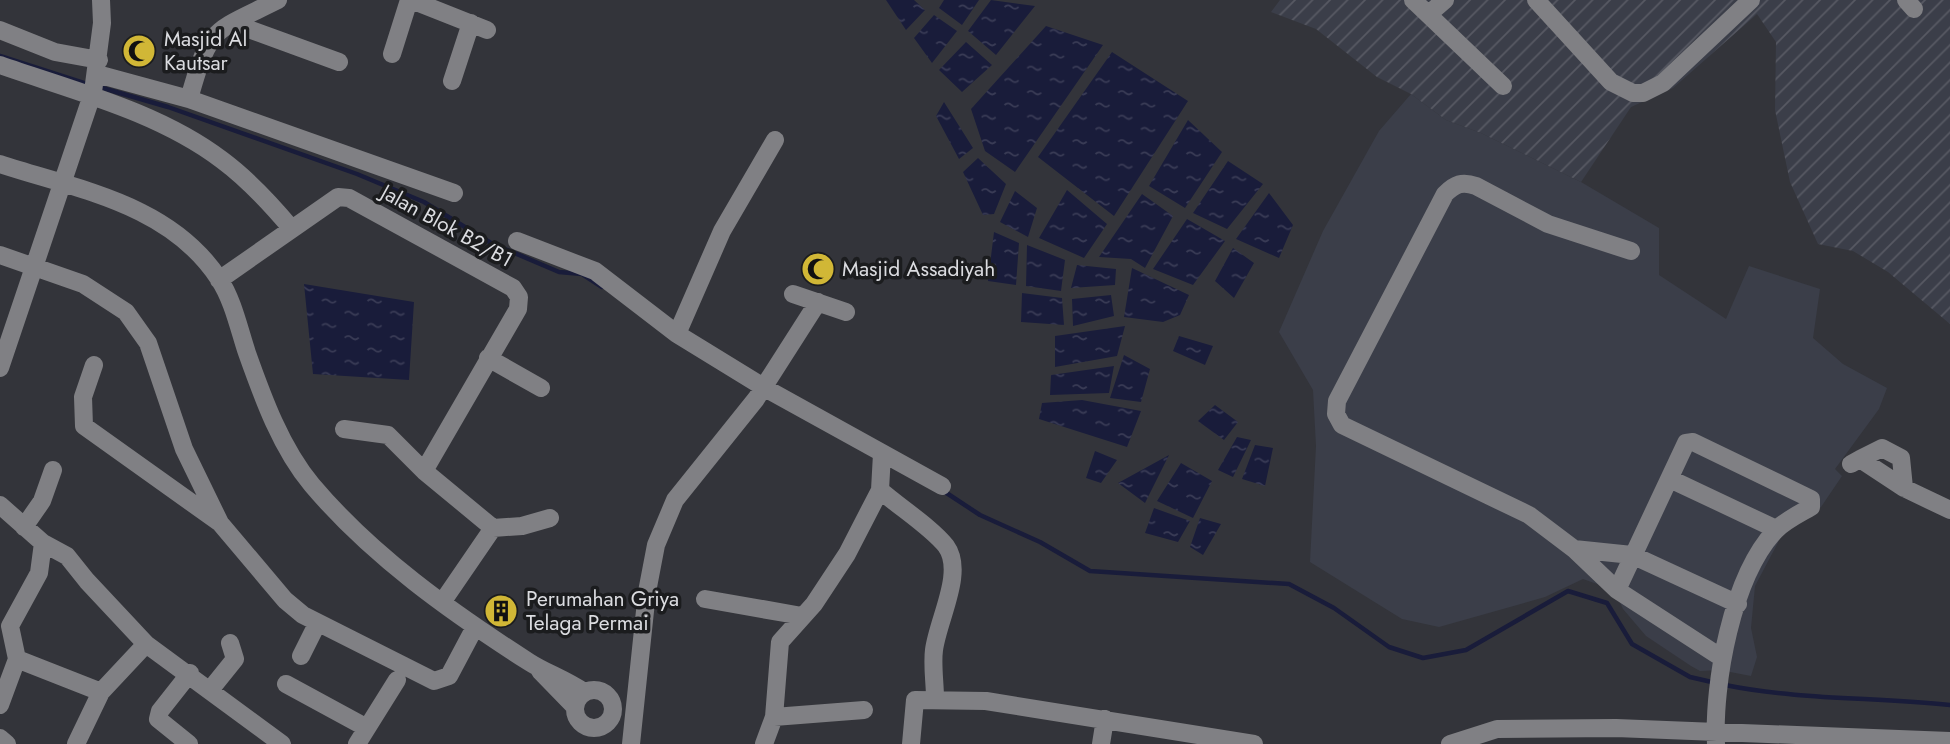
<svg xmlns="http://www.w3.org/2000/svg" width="1950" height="744" font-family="Jost,sans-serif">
  <defs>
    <pattern id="industrial-furrows" width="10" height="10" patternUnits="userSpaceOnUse" patternTransform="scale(1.75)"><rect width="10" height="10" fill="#3b3e49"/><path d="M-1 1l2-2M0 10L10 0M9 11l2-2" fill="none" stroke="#575963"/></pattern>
    <pattern id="water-ripples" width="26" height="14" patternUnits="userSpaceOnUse" patternTransform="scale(1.75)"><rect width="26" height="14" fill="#191c3a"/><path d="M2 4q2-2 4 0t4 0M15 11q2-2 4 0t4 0" fill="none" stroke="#3a3c56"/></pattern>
  </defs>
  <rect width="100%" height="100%" fill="#33343a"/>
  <path fill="#3b3e49" d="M1411 94 1446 120 1481 133 1581 182 1659 228V275L1726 319 1749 266 1820 289 1813 338 1843 364 1887 388 1879 409 1835 469 1842 476 1821 507 1782 535 1755 586 1751 628 1757 657 1751 676 1720 670 1700 671 1691 666 1646 636 1623 609 1614 590 1583 579 1545 597 1439 627 1402 619 1310 562 1316 446 1313 390 1279 332 1323 231 1379 131Z"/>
  <path fill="url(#industrial-furrows)" d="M1280 0H1950V324L1888 272 1853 251 1818 244 1790 182 1775 110 1776 42 1757 14 1673 88 1631 107 1581 182 1481 133 1446 120 1411 94 1377 77 1316 29 1271 12Z"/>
  <path fill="url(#water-ripples)" d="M886 0H914L925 10 906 30Z
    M944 0H979L962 25 939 8Z
    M991 0 1035 6 996 55 968 31Z
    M934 15 957 31 932 63 914 38Z
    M1046 26 1103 45 1015 172 985 151 971 109Z
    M966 42 992 65 962 92 939 70Z
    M1112 52 1188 101 1114 216 1038 157Z
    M944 102 973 148 959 159 936 116Z
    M1188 120 1222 152 1185 208 1149 186Z
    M978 158 1006 184 994 214 983 215 963 172Z
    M1228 161 1263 184 1227 229 1193 213Z
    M1067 190 1107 224 1084 258 1039 238Z
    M1015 191 1037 208 1028 237 1000 222Z
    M1269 193 1293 225 1279 258 1236 239Z
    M1142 194 1173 216 1145 268 1131 259 1099 257Z
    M1187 219 1225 241 1193 285 1153 269Z
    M994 232 1019 243 1016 285 988 281Z
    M1027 245 1065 260 1061 291 1026 286Z
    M1233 248 1254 263 1234 298 1215 281Z
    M1077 265 1116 269 1115 285 1071 288Z
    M1132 268 1189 295 1180 315 1163 322 1124 317Z
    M304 284 414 302 409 380 313 374Z
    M1022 293 1062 298 1064 325 1021 322Z
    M1111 295 1114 316 1073 326 1072 299Z
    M1125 326 1117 356 1055 367V336Z
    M1179 336 1213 346 1205 365 1173 351Z
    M1124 355 1150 369 1141 402 1110 398Z
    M1114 366 1109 393 1050 395 1051 375Z
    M1082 400 1141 411 1127 447 1039 419 1042 403Z
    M1215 405 1238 422 1224 440 1198 421Z
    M1237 437 1251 440 1233 477 1218 470Z
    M1255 445 1273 448 1265 486 1242 479Z
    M1095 451 1117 460 1101 483 1086 478Z
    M1169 455 1145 503 1118 483Z
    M1181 463 1212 481 1193 518 1157 501Z
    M1154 508 1190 521 1178 542 1145 533Z
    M1200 518 1221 524 1203 555 1190 547Z"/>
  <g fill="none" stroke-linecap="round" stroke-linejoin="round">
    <path stroke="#191c3a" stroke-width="4.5" d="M0 56 90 85
      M99 87 168 107 357 174 424 202 491 243 559 272 582 274 602 287
      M942 490 980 515 1040 542 1090 571 1289 584 1334 608 1389 647 1423 658 1466 650 1568 591 1607 603 1632 644 1690 677 1716 683
      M1725 685C1799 700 1875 697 1950 705"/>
    <path stroke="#808084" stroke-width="18" d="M411 0 487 30
      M1413 0 1503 86
      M1536 0 1611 82 1633 93H1643L1663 83 1751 0
      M1906 0 1914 9
      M1430 13 1445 0
      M232 23 339 62
      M0 30 55 52 99 60
      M392 54 409 0
      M0 65C74 91 159 112 222 160 249 180 270 203 291 228
      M97 74 189 99 454 193
      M452 81 471 23
      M189 99C210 25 212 33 278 0
      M0 164C79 190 170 204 219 279 233 300 239 329 247 353 263 398 281 448 312 485 372 556 451 612 529 662 546 673 565 679 584 692
      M517 241 595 271 677 334 765 388 942 486
      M1631 251 1548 224 1476 186C1462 181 1455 184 1445 194L1337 401 1336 414 1342 425 1529 515 1574 549 1617 590 1722 658
      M0 255 83 284 126 312 148 343 184 449 220 523 285 600 303 615 434 681 449 676 475 627
      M219 280 338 197 349 198 513 288 519 297 518 309 424 471
      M793 294 846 312
      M677 334 722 231 775 140
      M488 358 541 388
      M94 365 83 397 84 426 220 523
      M0 368 93 92 102 23 101 0
      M344 429 388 435 424 471 493 528 522 526 550 518
      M1860 459 1882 448 1901 458 1904 488
      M1851 464 1860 459 1904 488 1950 510
      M1670 479 1776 529
      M880 490C899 507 931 527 946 546 965 572 938 619 934 650 932 665 935 683 935 698
      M0 505 43 543 67 556 87 581 146 644 282 744
      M24 527 42 501 53 470
      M1574 549 1632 555 1738 604
      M1617 590 1686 443 1693 442 1811 499V507C1799 514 1784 521 1775 531 1732 577 1713 683 1716 744
      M705 599 802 616
      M443 601 493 528
      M301 656 317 624
      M17 659 101 692
      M540 671 575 707
      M286 684 367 728
      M575 709a19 19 0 1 1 38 0a19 19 0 1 1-38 0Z
      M210 690 235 659 230 643
      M0 705 17 659 10 626 39 573 43 543
      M774 717 864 710
      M0 738 7 744
      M76 744 101 692 146 644
      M189 744 158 719 160 711 190 673
      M357 744 397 680
      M631 744 647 592 656 545 675 500 756 399 818 302
      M764 744 774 717 780 642 814 604 847 554 880 490 882 454
      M911 744 915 700 986 701 1254 744
      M1101 744 1105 719
      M1450 744 1497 729 1616 728 1950 741"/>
  </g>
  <defs>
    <symbol id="mosque-disc" viewBox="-11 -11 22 22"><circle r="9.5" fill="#d1b736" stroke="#1b1c1e"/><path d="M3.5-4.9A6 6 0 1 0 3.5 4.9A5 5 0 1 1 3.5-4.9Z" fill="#111"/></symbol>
    <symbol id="building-disc" viewBox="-11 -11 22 22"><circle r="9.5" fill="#d1b736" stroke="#1b1c1e"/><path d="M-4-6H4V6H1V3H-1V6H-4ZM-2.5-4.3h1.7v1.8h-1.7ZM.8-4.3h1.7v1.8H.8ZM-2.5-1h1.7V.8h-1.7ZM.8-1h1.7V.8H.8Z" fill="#111"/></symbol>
  </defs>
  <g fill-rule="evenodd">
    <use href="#mosque-disc" x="120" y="32" width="38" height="38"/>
    <use href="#mosque-disc" x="799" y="250" width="38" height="38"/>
    <use href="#building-disc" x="482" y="592" width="38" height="38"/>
  </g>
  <g text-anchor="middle" stroke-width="7" stroke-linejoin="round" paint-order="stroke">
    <g font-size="21" fill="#dbdce0" stroke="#1b1c1e" text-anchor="start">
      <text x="164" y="46">Masjid Al<tspan x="164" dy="24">Kautsar</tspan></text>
      <text x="842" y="276">Masjid Assadiyah</text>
      <text x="526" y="606">Perumahan Griya<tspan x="526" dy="24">Telaga Permai</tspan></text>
    </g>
    <g font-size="21" fill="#dbdce0" stroke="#1b1c1e">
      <text transform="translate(447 226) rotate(29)" y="7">Jalan Blok B2/B1</text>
    </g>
  </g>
</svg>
